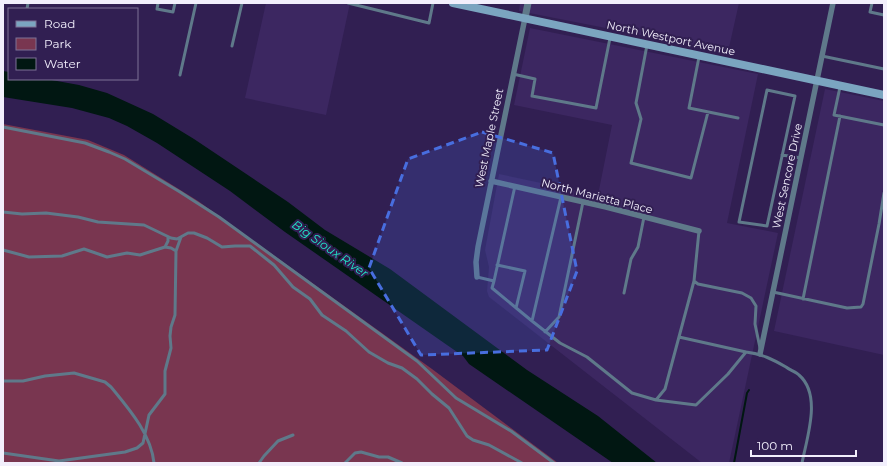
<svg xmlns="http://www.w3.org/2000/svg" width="887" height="466" font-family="Montserrat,sans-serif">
  <rect width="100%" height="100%" fill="#311f52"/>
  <path fill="#3c2761" d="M266 3H350L326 115 245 98Z
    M520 3H739L728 52 519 11Z
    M530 28 758 74 727 223 778 233 729 463H702L489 297 487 291 489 267 485 250 499 174 598 195 612 125 514 105Z
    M825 89 884 101V355L774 331Z"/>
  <path fill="#793650" d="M3 124 88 140 124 155 198 201 432 369 558 463H3Z"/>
  <path fill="#011712" d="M3 71 9 72V79H46L79 85 107 93 153 114 194 139 288 202 325 230 390 269 527 370 598 416 657 463H613L469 364 463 356 447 345 285 232 230 191 157 143 127 126 109 118 72 108 3 97Z"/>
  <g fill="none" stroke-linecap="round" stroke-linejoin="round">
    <path stroke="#011712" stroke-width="2" d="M734 463 747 393 749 390"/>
    <path stroke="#5f798a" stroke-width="3" d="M158 3 157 9 173 12 175 3
      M348 3 429 23 433 3
      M872 3 870 12 884 15
      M27 9 28 3
      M647 45 636 103 641 119 631 163 691 178 708 112
      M232 46 242 3
      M822 56 884 69
      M699 57 689 108 738 118
      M513 74 535 79 532 96 596 108 610 38
      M180 75 196 3
      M840 87 834 115 884 125
      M767 90 795 96 767 226 739 222Z
      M3 127 85 143 109 152 125 159 180 192 219 217 417 361 456 398 511 431 554 463
      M782 155 801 158
      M561 197 532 321 560 343 587 357 632 393 656 400 665 389 694 281
      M3 212 22 214 46 213 78 217 98 222 144 225 171 238 177 239 188 233H194L207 238 222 247 235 246H250L274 265 293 287 310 299 322 315 346 331 369 352 388 363 402 368 417 379 432 394 449 408 467 436 473 440 489 445 522 463
      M699 231 694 281 698 284 742 293 751 298 756 306 755 324 760 348
      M165 247 168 241V237
      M3 250 29 257 62 256 84 249 107 257 127 253 140 255 165 247 171 248 176 251
      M497 265 525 271 516 308
      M477 277 494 281 492 288 532 321
      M494 281 515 186
      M773 292 847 308 861 307 863 304 879 224 884 193
      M624 293 631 259 638 247 644 217
      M803 299 840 116
      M545 332 559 317 583 202
      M679 337 746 352
      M3 381H23L45 376 74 373 105 382 111 387C129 409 151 434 154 463
      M656 400 696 405 728 374 746 352C762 354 772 359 786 367 790 370 796 372 799 375 822 395 807 437 802 463
      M3 453 59 461 125 452 137 448 143 443 149 415 165 394V371L171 348 170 336 171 327 175 315 176 251 181 237
      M259 463 264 456 278 441 293 435
      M345 463 355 453 361 452 379 457H388L402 463"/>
    <path stroke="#5f798a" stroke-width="5.5" d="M491 181 606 207 699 231
      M477 277 476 262 478 247 525 18
      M760 354 833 3"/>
    <path stroke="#5f798a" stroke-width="7" d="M525 18 528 3"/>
    <path stroke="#7ba5c0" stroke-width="8" d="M453 3 884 95"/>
  </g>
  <path fill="#486edf" fill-opacity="0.2" stroke="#486edf" stroke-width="3" stroke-dasharray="8 5" stroke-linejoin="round" d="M482 132 553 153 577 271 547 350 421 355 369 268 408 159Z"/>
  <g text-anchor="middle" stroke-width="4" stroke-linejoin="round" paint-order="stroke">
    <g font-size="11" fill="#f2effc" stroke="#311f52">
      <text transform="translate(671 38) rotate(12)" y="4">North Westport Avenue</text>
      <text transform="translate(489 138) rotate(-78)" y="4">West Maple Street</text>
      <text transform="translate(787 176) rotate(-78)" y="4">West Sencore Drive</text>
      <text transform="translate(597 196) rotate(14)" y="4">North Marietta Place</text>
    </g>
    <g font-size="12" font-style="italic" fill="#20eac9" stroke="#311f52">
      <text transform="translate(330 249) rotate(35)" y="4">Big Sioux River</text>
    </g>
  </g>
  <rect width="887" height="466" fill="none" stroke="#f2effc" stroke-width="8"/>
  <rect x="8" y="8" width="130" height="72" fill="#311f52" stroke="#7e7296"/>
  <rect x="16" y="21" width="20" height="6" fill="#7ba5c0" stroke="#7e7296"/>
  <text x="44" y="28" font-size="12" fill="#f2effc">Road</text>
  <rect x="16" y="38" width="20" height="12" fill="#793650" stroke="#7e7296"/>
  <text x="44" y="48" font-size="12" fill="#f2effc">Park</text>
  <rect x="16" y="58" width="20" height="12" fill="#011712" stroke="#7e7296"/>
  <text x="44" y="68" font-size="12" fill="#f2effc">Water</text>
  <path d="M751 450v6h105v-6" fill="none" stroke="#f2effc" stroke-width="2"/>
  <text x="757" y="450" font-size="12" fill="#f2effc" stroke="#311f52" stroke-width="3" paint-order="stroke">100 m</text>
</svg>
